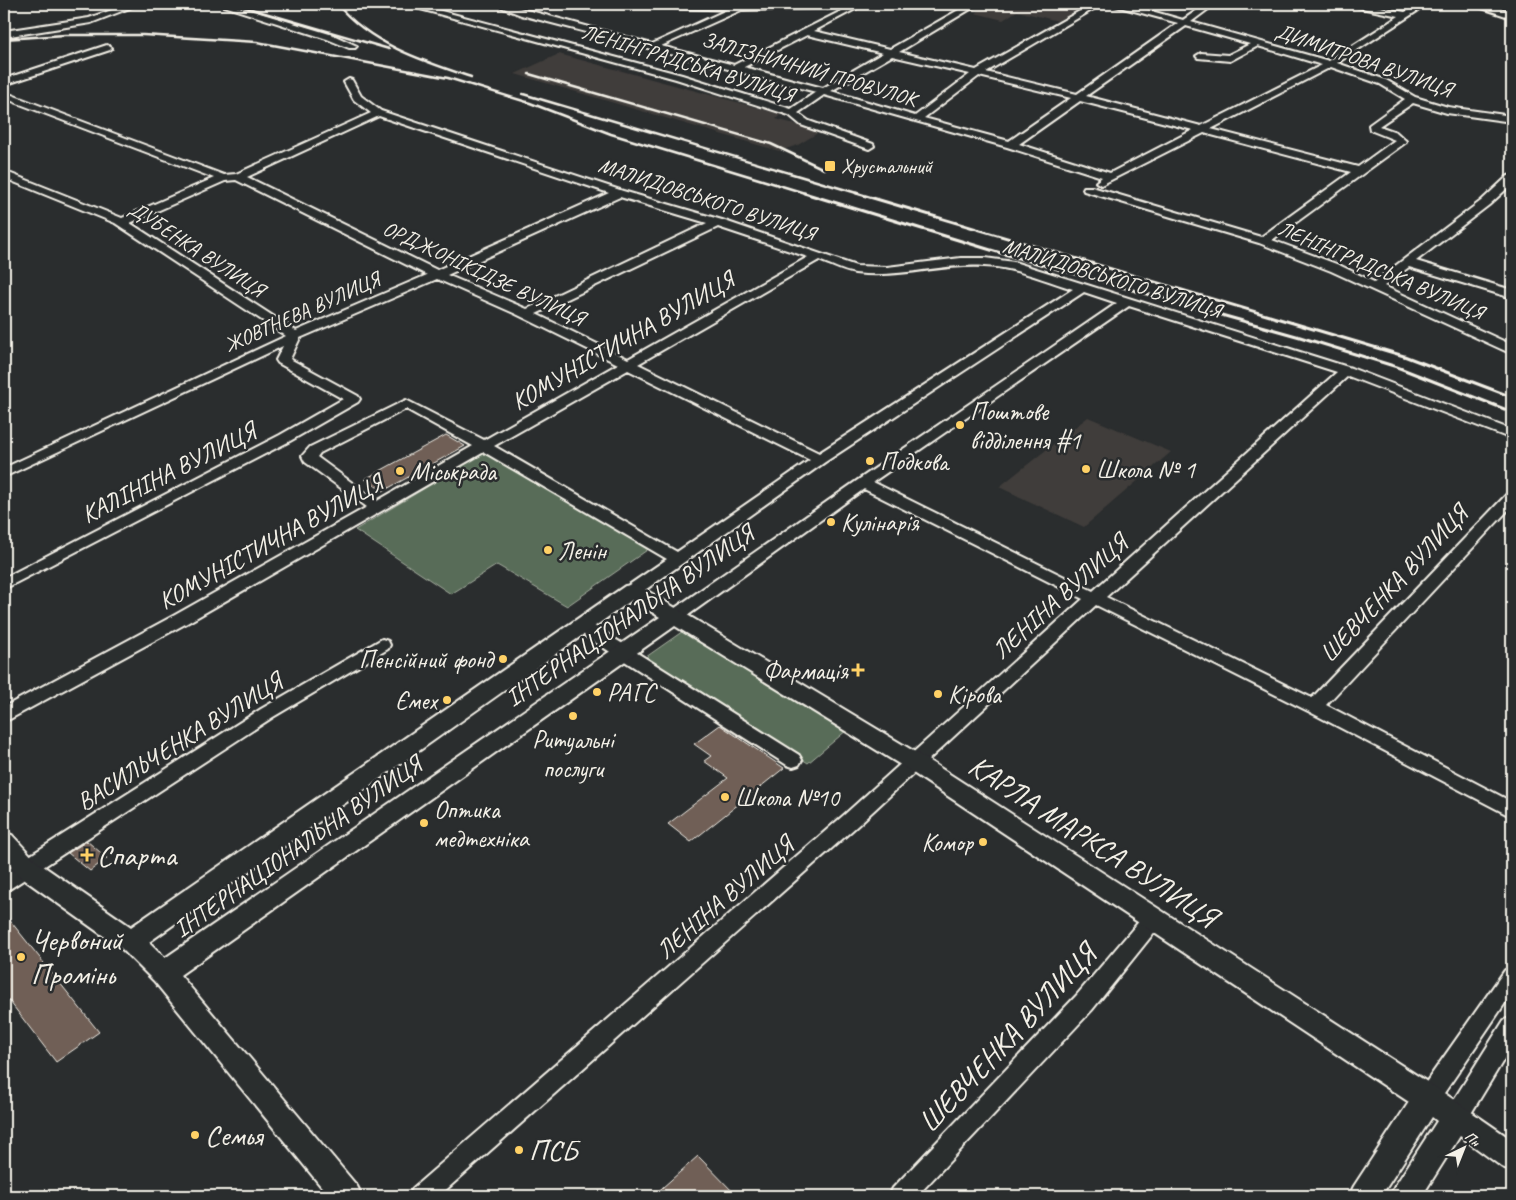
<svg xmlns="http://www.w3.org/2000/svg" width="1516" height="1200" font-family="Caveat,sans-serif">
  <rect width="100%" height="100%" fill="#2a2d2e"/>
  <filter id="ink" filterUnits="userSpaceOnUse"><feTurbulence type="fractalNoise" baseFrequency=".02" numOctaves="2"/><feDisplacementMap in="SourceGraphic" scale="10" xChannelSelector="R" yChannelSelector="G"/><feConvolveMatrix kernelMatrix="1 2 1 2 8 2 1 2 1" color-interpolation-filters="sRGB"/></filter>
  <g filter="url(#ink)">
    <path fill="#3f3c3a" d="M991 4H1087L1058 21 1017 11 1003 20 975 13Z
      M559 54 781 114 776 119 821 131 798 145 779 151 515 74Z
      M1088 417 1171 452 1084 527 999 487Z"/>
    <path fill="#586c58" stroke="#a6aea0" d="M487 451 650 548 567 606 497 565 451 594 355 530Z
      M686 629 847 730 808 763 646 657Z"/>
    <path fill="#6f5e57" stroke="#f4f1e8" d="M446 435 465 446 383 491 365 479Z
      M720 725 784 768 691 842 668 824 728 778 704 761 711 756 694 744Z
      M87 841 107 858 90 871 68 853Z
      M4 913 99 1032 56 1062 4 994Z
      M698 1156 737 1196H653Z"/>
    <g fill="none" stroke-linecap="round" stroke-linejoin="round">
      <defs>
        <path id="minor" d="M129 4H140L91 23 4 37V31L89 18Z
          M218 4H230L333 35 357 46 355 48H349L327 39Z
          M402 4H415L682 75 791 109 816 92 521 15 493 4H505L652 44 740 4H746V8L661 46 734 65 855 4H865L814 31 890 49 969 4H979L899 52 976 70 1092 4H1102L986 72 1077 94 1178 23 1116 6 1115 4H1127L1183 20 1206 4H1215L1191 22 1329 61 1399 16 1352 6 1351 4H1366L1405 12 1419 4H1428L1337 63 1386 80 1415 97 1448 107 1512 116V122L1447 113 1413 103 1379 126 1396 132 1406 141 1405 143 1272 240 1339 265 1374 282 1481 201 1508 176 1512 175V184L1489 205 1416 261 1512 290V298L1409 267 1384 286 1512 345V354L1331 271 1259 243 1084 191 1083 189 1084 187H1092L1261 237 1351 172 1204 133 1101 185 1096 182 1102 177 1007 147 824 95 798 113 809 121 873 144 874 146 869 149 801 125 789 115 676 79ZM1186 26 1250 44 1228 55 1201 53 1196 56 1198 58 1230 61 1258 46 1322 65 1201 126 1086 96ZM807 35 883 53 823 88 744 67ZM892 56 970 74 915 116 831 91ZM1331 67 1380 84 1405 99 1369 125 1370 130 1395 140 1358 167 1211 129ZM979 76 1071 98 1009 141 924 118ZM1080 101 1193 130 1110 173 1019 144Z
          M1300 4H1311L1302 9 1298 6Z
          M1470 4H1482L1512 12V18Z
          M107 45 112 48 110 50 4 85V79Z
          M349 79 352 80 361 96 381 111 623 191 722 220 856 266 887 267 961 258H985L1014 262 1351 368 1512 430V439L1348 376 1106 597 1312 698 1507 494 1512 493V506L1326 705 1512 802V817L1308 711 1096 605 858 825 439 1196H409L413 1188 844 815 1083 599 864 489 680 621 674 622 668 621 666 617 668 613 858 480 1117 303 1084 292 825 462 638 595 632 596 626 595 624 591 626 587 667 559 484 452 187 623 10 719 4 721V707L175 615 367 507 305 462 302 456 310 447 406 400 484 440 618 364 516 314 437 279 300 338 290 359 358 396 360 399 358 402 290 441 4 589V578L280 435 343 399 278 363 276 360 283 346 4 477V468L286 336 115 223 4 178V171L122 218 214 178 4 98V92L224 175 236 174 371 113 354 100 344 82ZM379 116 609 193 437 270 247 177ZM236 180 427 275 296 331 130 223 225 181ZM620 197 707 223 527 309 447 275ZM718 227 808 257 628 359 536 314ZM819 260C830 264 843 271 855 273 898 279 941 263 984 266 1015 267 1044 280 1073 289L819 453 638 364ZM1129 306 1337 372 1093 591 873 482ZM628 370 810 460 677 552 494 446ZM406 409 473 446 377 501 317 457 320 453Z
          M582 620 588 622 799 755 802 760 799 765 793 767 787 765 576 630 574 626 576 622Z
          M382 639 388 641 390 645 388 649 273 717 11 888 4 890V872L261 709Z
          M1154 910 1161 912 1164 918 1161 924 1092 1010 917 1196H889L893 1188 1076 996 1147 912Z
          M1512 967V993L1436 1105 1428 1108 1420 1105 1417 1098 1420 1091 1505 970Z
          M1512 1017V1046L1464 1125 1456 1128 1448 1125 1444 1117 1448 1109 1504 1020Z"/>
        <path id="tertiary" d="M632 585 639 586 920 755 1438 1089 1512 1140V1171L1502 1167 1460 1136 1422 1196H1390L1395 1186 1437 1121 1432 1117 1381 1196H1349L1354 1186 1409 1102 904 767 675 626 180 975 357 1186 362 1196H329L154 981 122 949 18 875 4 858V833L12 835 36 861 131 927 625 586ZM632 600 660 617 165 958 149 942Z"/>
        <path id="primary" d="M664 4H853L846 8 743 10 671 8Z"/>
      </defs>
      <use href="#minor" stroke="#f4f1e8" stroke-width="4"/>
      <use href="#tertiary" stroke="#f4f1e8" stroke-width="4"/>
      <use href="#primary" stroke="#f4f1e8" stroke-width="4"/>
      <use href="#minor" fill="#2a2d2e" fill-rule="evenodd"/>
      <use href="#tertiary" fill="#2a2d2e" fill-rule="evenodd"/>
      <use href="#primary" fill="#2a2d2e" fill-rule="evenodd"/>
      <path stroke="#f4f1e8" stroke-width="2.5" d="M234 4 389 49
        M337 4C370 44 423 61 471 77
        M4 39 65 35H143L257 42 448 78 530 103 611 134 808 194
        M529 74 771 144 824 169
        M523 94 860 194"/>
      <path stroke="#f4f1e8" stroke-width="3" d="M804 193 1004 254 1300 337 1397 367 1512 412
        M856 193 1404 356 1512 397"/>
    </g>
  </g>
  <g fill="#ffd166" stroke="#2a2d2e" stroke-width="2">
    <rect x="824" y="160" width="12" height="12" rx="2.5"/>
    <circle cx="960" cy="425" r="5"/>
    <circle cx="870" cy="461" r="5"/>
    <circle cx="1086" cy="469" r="5"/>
    <circle cx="400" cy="471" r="5"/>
    <circle cx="831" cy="522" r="5"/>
    <circle cx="548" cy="550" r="5"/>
    <circle cx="503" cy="659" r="5"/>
    <path d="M855.5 662.5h5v5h5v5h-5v5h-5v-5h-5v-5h5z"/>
    <circle cx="597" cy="692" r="5"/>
    <circle cx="938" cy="694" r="5"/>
    <circle cx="447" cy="700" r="5"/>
    <circle cx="573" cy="716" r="5"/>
    <circle cx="725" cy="797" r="5"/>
    <circle cx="424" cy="823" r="5"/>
    <circle cx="983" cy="842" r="5"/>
    <path d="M84.5 847.5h5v5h5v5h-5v5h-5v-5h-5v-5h5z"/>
    <circle cx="21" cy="957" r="5"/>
    <circle cx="195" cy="1135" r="5"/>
    <circle cx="519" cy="1150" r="5"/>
  </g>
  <g text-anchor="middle" stroke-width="5" stroke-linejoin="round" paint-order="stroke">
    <g font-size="21" fill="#f4f1e8" stroke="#2a2d2e">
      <text transform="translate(1364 60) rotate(19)" y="7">ДИМИТРОВА ВУЛИЦЯ</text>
      <text transform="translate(688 63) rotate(17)" y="7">ЛЕНІНГРАДСЬКА ВУЛИЦЯ</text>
      <text transform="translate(809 69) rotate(16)" y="7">ЗАЛІЗНИЧНИЙ ПРОВУЛОК</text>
      <text transform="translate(707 199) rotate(18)" y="7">МАЛИДОВСЬКОГО ВУЛИЦЯ</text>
      <text transform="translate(197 249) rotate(33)" y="7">ДУБЕНКА ВУЛИЦЯ</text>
      <text transform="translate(1381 270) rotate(23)" y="7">ЛЕНІНГРАДСЬКА ВУЛИЦЯ</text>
      <text transform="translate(484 273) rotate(25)" y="7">ОРДЖОНІКІДЗЕ ВУЛИЦЯ</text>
      <text transform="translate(1112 278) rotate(17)" y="7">МАЛИДОВСЬКОГО ВУЛИЦЯ</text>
      <text transform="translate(302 312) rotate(-24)" y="7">ЖОВТНЕВА ВУЛИЦЯ</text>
    </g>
    <g font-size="21" fill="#f4f1e8" stroke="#2a2d2e" text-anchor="start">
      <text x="841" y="173">Хрустальний</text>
    </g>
    <g font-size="25" fill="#f4f1e8" stroke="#2a2d2e">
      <text transform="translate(622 340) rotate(-30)" y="9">КОМУНІСТИЧНА ВУЛИЦЯ</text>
      <text transform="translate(168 472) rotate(-27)" y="9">КАЛІНІНА ВУЛИЦЯ</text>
      <text transform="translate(270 541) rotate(-29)" y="9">КОМУНІСТИЧНА ВУЛИЦЯ</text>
      <text transform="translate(1393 583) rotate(-47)" y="9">ШЕВЧЕНКА ВУЛИЦЯ</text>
      <text transform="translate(1059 596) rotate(-42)" y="9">ЛЕНІНА ВУЛИЦЯ</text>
      <text transform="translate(629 615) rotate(-35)" y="9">ІНТЕРНАЦІОНАЛЬНА ВУЛИЦЯ</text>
      <text transform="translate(179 741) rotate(-32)" y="9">ВАСИЛЬЧЕНКА ВУЛИЦЯ</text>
      <text transform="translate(297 846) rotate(-35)" y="9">ІНТЕРНАЦІОНАЛЬНА ВУЛИЦЯ</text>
      <text transform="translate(724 897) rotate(-41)" y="9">ЛЕНІНА ВУЛИЦЯ</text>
    </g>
    <g font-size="25" fill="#f4f1e8" stroke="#2a2d2e" text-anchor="start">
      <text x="970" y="420">Поштове<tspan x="970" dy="29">відділення #1</tspan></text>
      <text x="880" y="470">Подкова</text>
      <text x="1096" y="478">Школа № 1</text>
      <text x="410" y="480">Міськрада</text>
      <text x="841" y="531">Кулінарія</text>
      <text x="558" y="559">Ленін</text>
      <text x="493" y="668" text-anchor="end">Пенсійний фонд</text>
      <text x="848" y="679" text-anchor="end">Фармація</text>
      <text x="607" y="701">РАГС</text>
      <text x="948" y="703">Кірова</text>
      <text x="437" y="709" text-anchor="end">Ємех</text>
      <text x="573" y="748" text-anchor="middle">Ритуальні<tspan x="573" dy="29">послуги</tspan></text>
      <text x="735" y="806">Школа №10</text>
      <text x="434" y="818">Оптика<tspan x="434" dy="29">медтехніка</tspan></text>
      <text x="973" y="851" text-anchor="end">Комор</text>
    </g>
    <g font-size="30" fill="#f4f1e8" stroke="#2a2d2e">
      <text transform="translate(1093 841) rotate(33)" y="10">КАРЛА МАРКСА ВУЛИЦЯ</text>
      <text transform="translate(1007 1038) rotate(-47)" y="10">ШЕВЧЕНКА ВУЛИЦЯ</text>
    </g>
    <g font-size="30" fill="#f4f1e8" stroke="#2a2d2e" text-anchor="start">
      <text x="97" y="865">Спарта</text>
      <text x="31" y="950">Червоний<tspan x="31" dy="34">Промінь</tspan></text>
      <text x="205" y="1145">Семья</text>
      <text x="529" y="1160">ПСБ</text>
    </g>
  </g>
  <rect width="1516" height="1200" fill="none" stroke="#2a2d2e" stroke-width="20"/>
  <rect x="10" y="10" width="1496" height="1180" fill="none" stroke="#f4f1e8" stroke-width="2" filter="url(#ink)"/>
  <g transform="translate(1464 1148) rotate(43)" stroke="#2a2d2e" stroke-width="4" paint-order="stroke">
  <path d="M0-4L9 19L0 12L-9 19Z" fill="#f4f1e8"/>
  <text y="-8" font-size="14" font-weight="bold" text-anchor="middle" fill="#f4f1e8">Пн</text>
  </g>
</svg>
